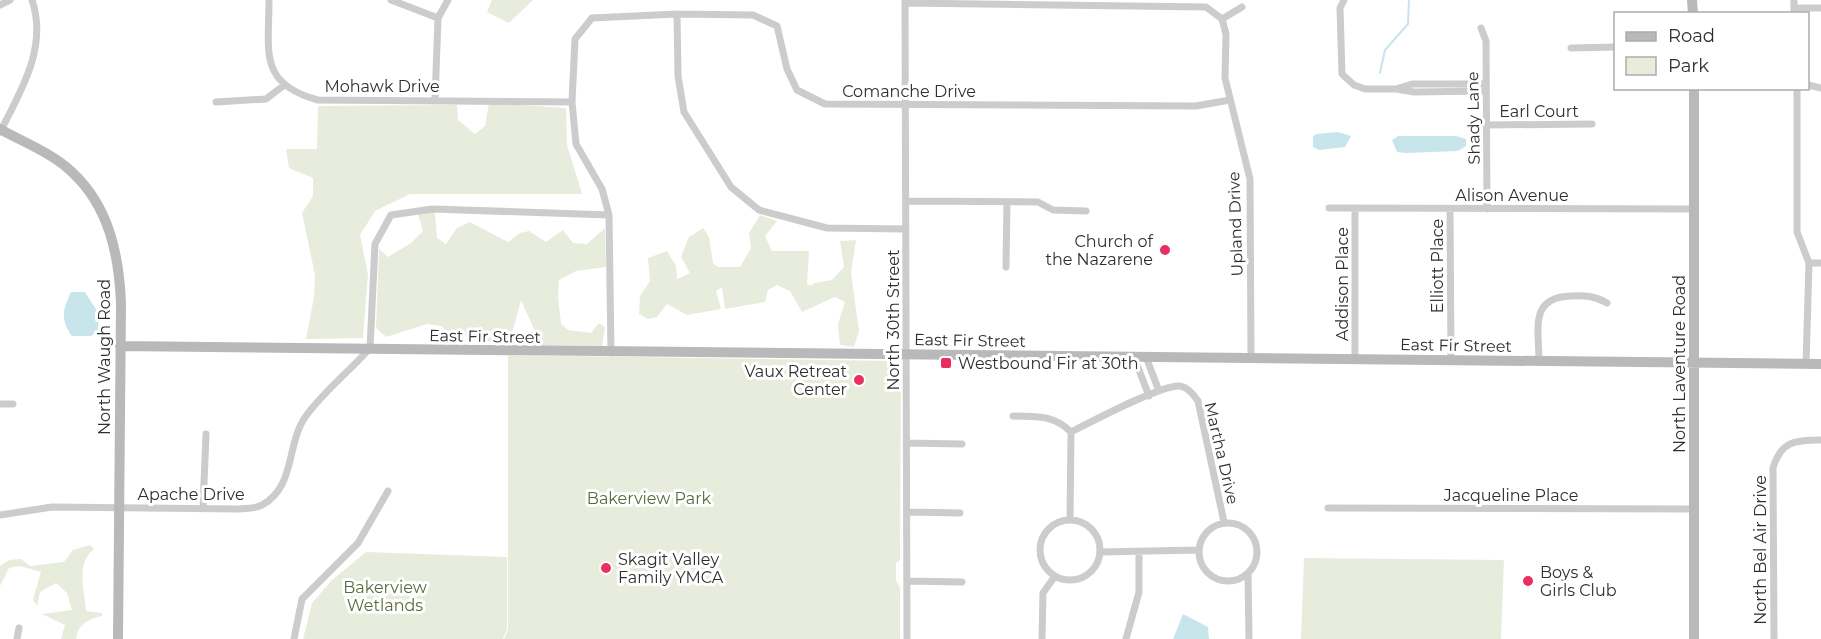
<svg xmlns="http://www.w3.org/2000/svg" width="1821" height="639" font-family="Montserrat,sans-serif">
  <rect width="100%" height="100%" fill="#fff"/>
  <path fill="#e8ecdc" d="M492 0H533L509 23 487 12Z
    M489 103 566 108 567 145 582 194H410L375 211 360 235 368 274 363 338 306 339 314 297 315 275 302 213 313 196V178L289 168 286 149H317L318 106 457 105 458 120 475 134 485 126Z
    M428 206 435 214 437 238 446 244 457 228 470 222 508 242 520 233 529 231 546 242 563 230 573 243 587 244 605 228 606 267 576 271 559 280 558 296 561 324 568 330 591 333 599 323 605 327 602 346 541 345 521 300 511 337 480 343 473 328 469 334 453 343 442 326 427 324 386 337 376 328 379 249 388 257 411 243 423 231 416 208Z
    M760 215 777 221 765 236 772 251H809L807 284 811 286 814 283 832 280 844 267 840 241 856 240 851 273 859 331 854 347 840 345 838 324 845 302 835 297 802 312 790 291 777 285 768 290 765 302 725 309 722 287 716 291 721 309 687 315 667 304 657 317 648 319 639 314 640 296 650 281 648 258 667 251 676 266 677 279 690 273 681 257 689 237 703 228 709 237 713 263 718 267H740L751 248 749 233Z
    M508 355 896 361 901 366 900 560 896 563V580L900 588V639H504L508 629Z
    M90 545 94 549C75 564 85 590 86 611L102 613V616C88 619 78 624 76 639H61L65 625 42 614 72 610 67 593 56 583 40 592 37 606 33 600 41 572 20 566 9 568 0 586V566L9 560 21 559 30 566 64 562 73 550Z
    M366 552 507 557V629L503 639H303L312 603 332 580Z
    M1304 558 1504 560 1501 639H1301Z"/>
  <path fill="#c8e5ec" d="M1338 132 1351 136 1345 147 1319 150 1313 147V137L1316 134Z
    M1398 136H1456L1466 139V146L1458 151 1405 153 1397 152 1392 140Z
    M71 292H85L99 314 98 331 91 336H72C60 321 63 308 71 292Z
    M1183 614 1208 627 1209 639H1173Z"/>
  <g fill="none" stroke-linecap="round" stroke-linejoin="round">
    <path stroke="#c8e5ec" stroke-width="2" d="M1380 73 1385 50 1408 24 1409 0"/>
    <path stroke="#ccc" stroke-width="7" d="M269 0C269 51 258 84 318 100L572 102
      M391 0 438 18
      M905 0 907 639
      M1344 0 1340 8 1342 74 1354 85 1365 89H1396L1414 92 1486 91
      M1794 0V14
      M905 3 1206 7 1222 19
      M0 5 10 0
      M1794 8H1821
      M677 14 678 76 684 112 731 187 759 210 827 228 906 229
      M1222 19 1226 34 1225 78 1250 179 1251 358
      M1222 19 1242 7
      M1481 28 1486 41 1487 209
      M1571 48 1616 47
      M1808 85 1821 88
      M1399 88 1412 84H1486
      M1797 88V232L1809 263 1806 364
      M435 100 438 18 448 0
      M216 102 266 99 283 86
      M1486 125 1592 124
      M0 132C21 91 48 47 32 0
      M906 201 1038 202 1053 210 1086 211
      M1329 208 1694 209
      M1355 208V359
      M1450 209 1451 360
      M1809 263H1821
      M1006 267 1007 202
      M611 353 609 215 602 189 576 144 572 102 575 39 592 18 677 14 753 15 777 26 787 69 797 90 825 104 1196 106 1230 100
      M1134 357 1149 396
      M1146 357 1159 391
      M1539 361C1539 329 1529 298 1570 296 1584 295 1595 296 1607 303
      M0 404H13
      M1013 416C1037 417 1053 414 1071 432
      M907 443 962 444
      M203 508 206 434
      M1328 508 1694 509
      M908 512 960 513
      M0 515 52 507 239 509C245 508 256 509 262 505 296 487 286 443 306 416 323 392 351 370 370 348L375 244 391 215 433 209 609 215
      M1070 520 1071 432C1091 422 1162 384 1180 386 1188 387 1194 395 1198 401L1224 522
      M1040 550a30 30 0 1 1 60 0a30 30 0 1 1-60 0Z
      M1199 552a29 29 0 1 1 58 0a29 29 0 1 1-58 0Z
      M1100 552 1198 550
      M1248 574 1249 639
      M907 581 962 582
      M17 639 19 628
      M294 639 302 599 358 543 388 491
      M1042 639 1043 593 1055 576
      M1126 639 1139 592V551
      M1774 639 1773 468C1781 441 1795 440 1821 440"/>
    <path stroke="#b9b9b9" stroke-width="10" d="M1692 0 1693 14
      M0 129C23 142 52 153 72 172 109 206 119 255 121 303L118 639
      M120 346 1821 364
      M1694 639V88"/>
  </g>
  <g fill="#e82f5f" stroke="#fff" stroke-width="2">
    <circle cx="1165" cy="250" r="6"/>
    <rect x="940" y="357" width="12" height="12" rx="3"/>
    <circle cx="859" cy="380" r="6"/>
    <circle cx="606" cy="568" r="6"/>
    <circle cx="1528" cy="581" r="6"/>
  </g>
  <g text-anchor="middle" stroke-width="6" stroke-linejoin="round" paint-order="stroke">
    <g font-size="16" fill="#2f2f2f" stroke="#fff">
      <text x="382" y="92">Mohawk Drive</text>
      <text x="909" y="97">Comanche Drive</text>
      <text x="1539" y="117">Earl Court</text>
      <text transform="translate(1473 118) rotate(-91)" y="6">Shady Lane</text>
      <text x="1512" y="201">Alison Avenue</text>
      <text transform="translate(1235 224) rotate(-92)" y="6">Upland Drive</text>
      <text transform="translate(1437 266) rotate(-90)" y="6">Elliott Place</text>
      <text transform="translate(1342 284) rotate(-90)" y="6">Addison Place</text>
      <text transform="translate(893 320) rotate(-90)" y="6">North 30th Street</text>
      <text transform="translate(485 336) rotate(1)" y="6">East Fir Street</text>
      <text transform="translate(970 340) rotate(1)" y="6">East Fir Street</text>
      <text transform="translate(1456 345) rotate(1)" y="6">East Fir Street</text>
      <text transform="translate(104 357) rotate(-90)" y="6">North Waugh Road</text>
      <text transform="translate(1679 364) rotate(-90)" y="6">North Laventure Road</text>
      <text transform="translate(1222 453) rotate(77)" y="6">Martha Drive</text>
      <text x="191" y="500">Apache Drive</text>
      <text x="1511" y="501">Jacqueline Place</text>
      <text transform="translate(1760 550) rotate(-90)" y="6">North Bel Air Drive</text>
    </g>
    <g font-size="16" fill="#2f2f2f" stroke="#fff" text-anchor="start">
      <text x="1153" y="247" text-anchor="end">Church of<tspan x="1153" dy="18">the Nazarene</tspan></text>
      <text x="958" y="369">Westbound Fir at 30th</text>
      <text x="847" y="377" text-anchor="end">Vaux Retreat<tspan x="847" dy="18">Center</tspan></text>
      <text x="618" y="565">Skagit Valley<tspan x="618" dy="18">Family YMCA</tspan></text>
      <text x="1540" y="578">Boys &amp;<tspan x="1540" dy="18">Girls Club</tspan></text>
    </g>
    <g font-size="16" fill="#5a6b3b" stroke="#fff">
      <text x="649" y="504">Bakerview Park</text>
      <text x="385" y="593">Bakerview<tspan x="385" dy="18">Wetlands</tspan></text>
    </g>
  </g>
  <rect x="1614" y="12" width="195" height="78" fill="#ffffff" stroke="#acacac" stroke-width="1.5"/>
  <rect x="1626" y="32" width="30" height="9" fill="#b9b9b9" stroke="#acacac" stroke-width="1.5"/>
  <text x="1668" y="42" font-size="18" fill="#2f2f2f">Road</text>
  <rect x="1626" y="57" width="30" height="18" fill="#e8ecdc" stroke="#acacac" stroke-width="1.5"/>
  <text x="1668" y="72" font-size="18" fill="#2f2f2f">Park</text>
</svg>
